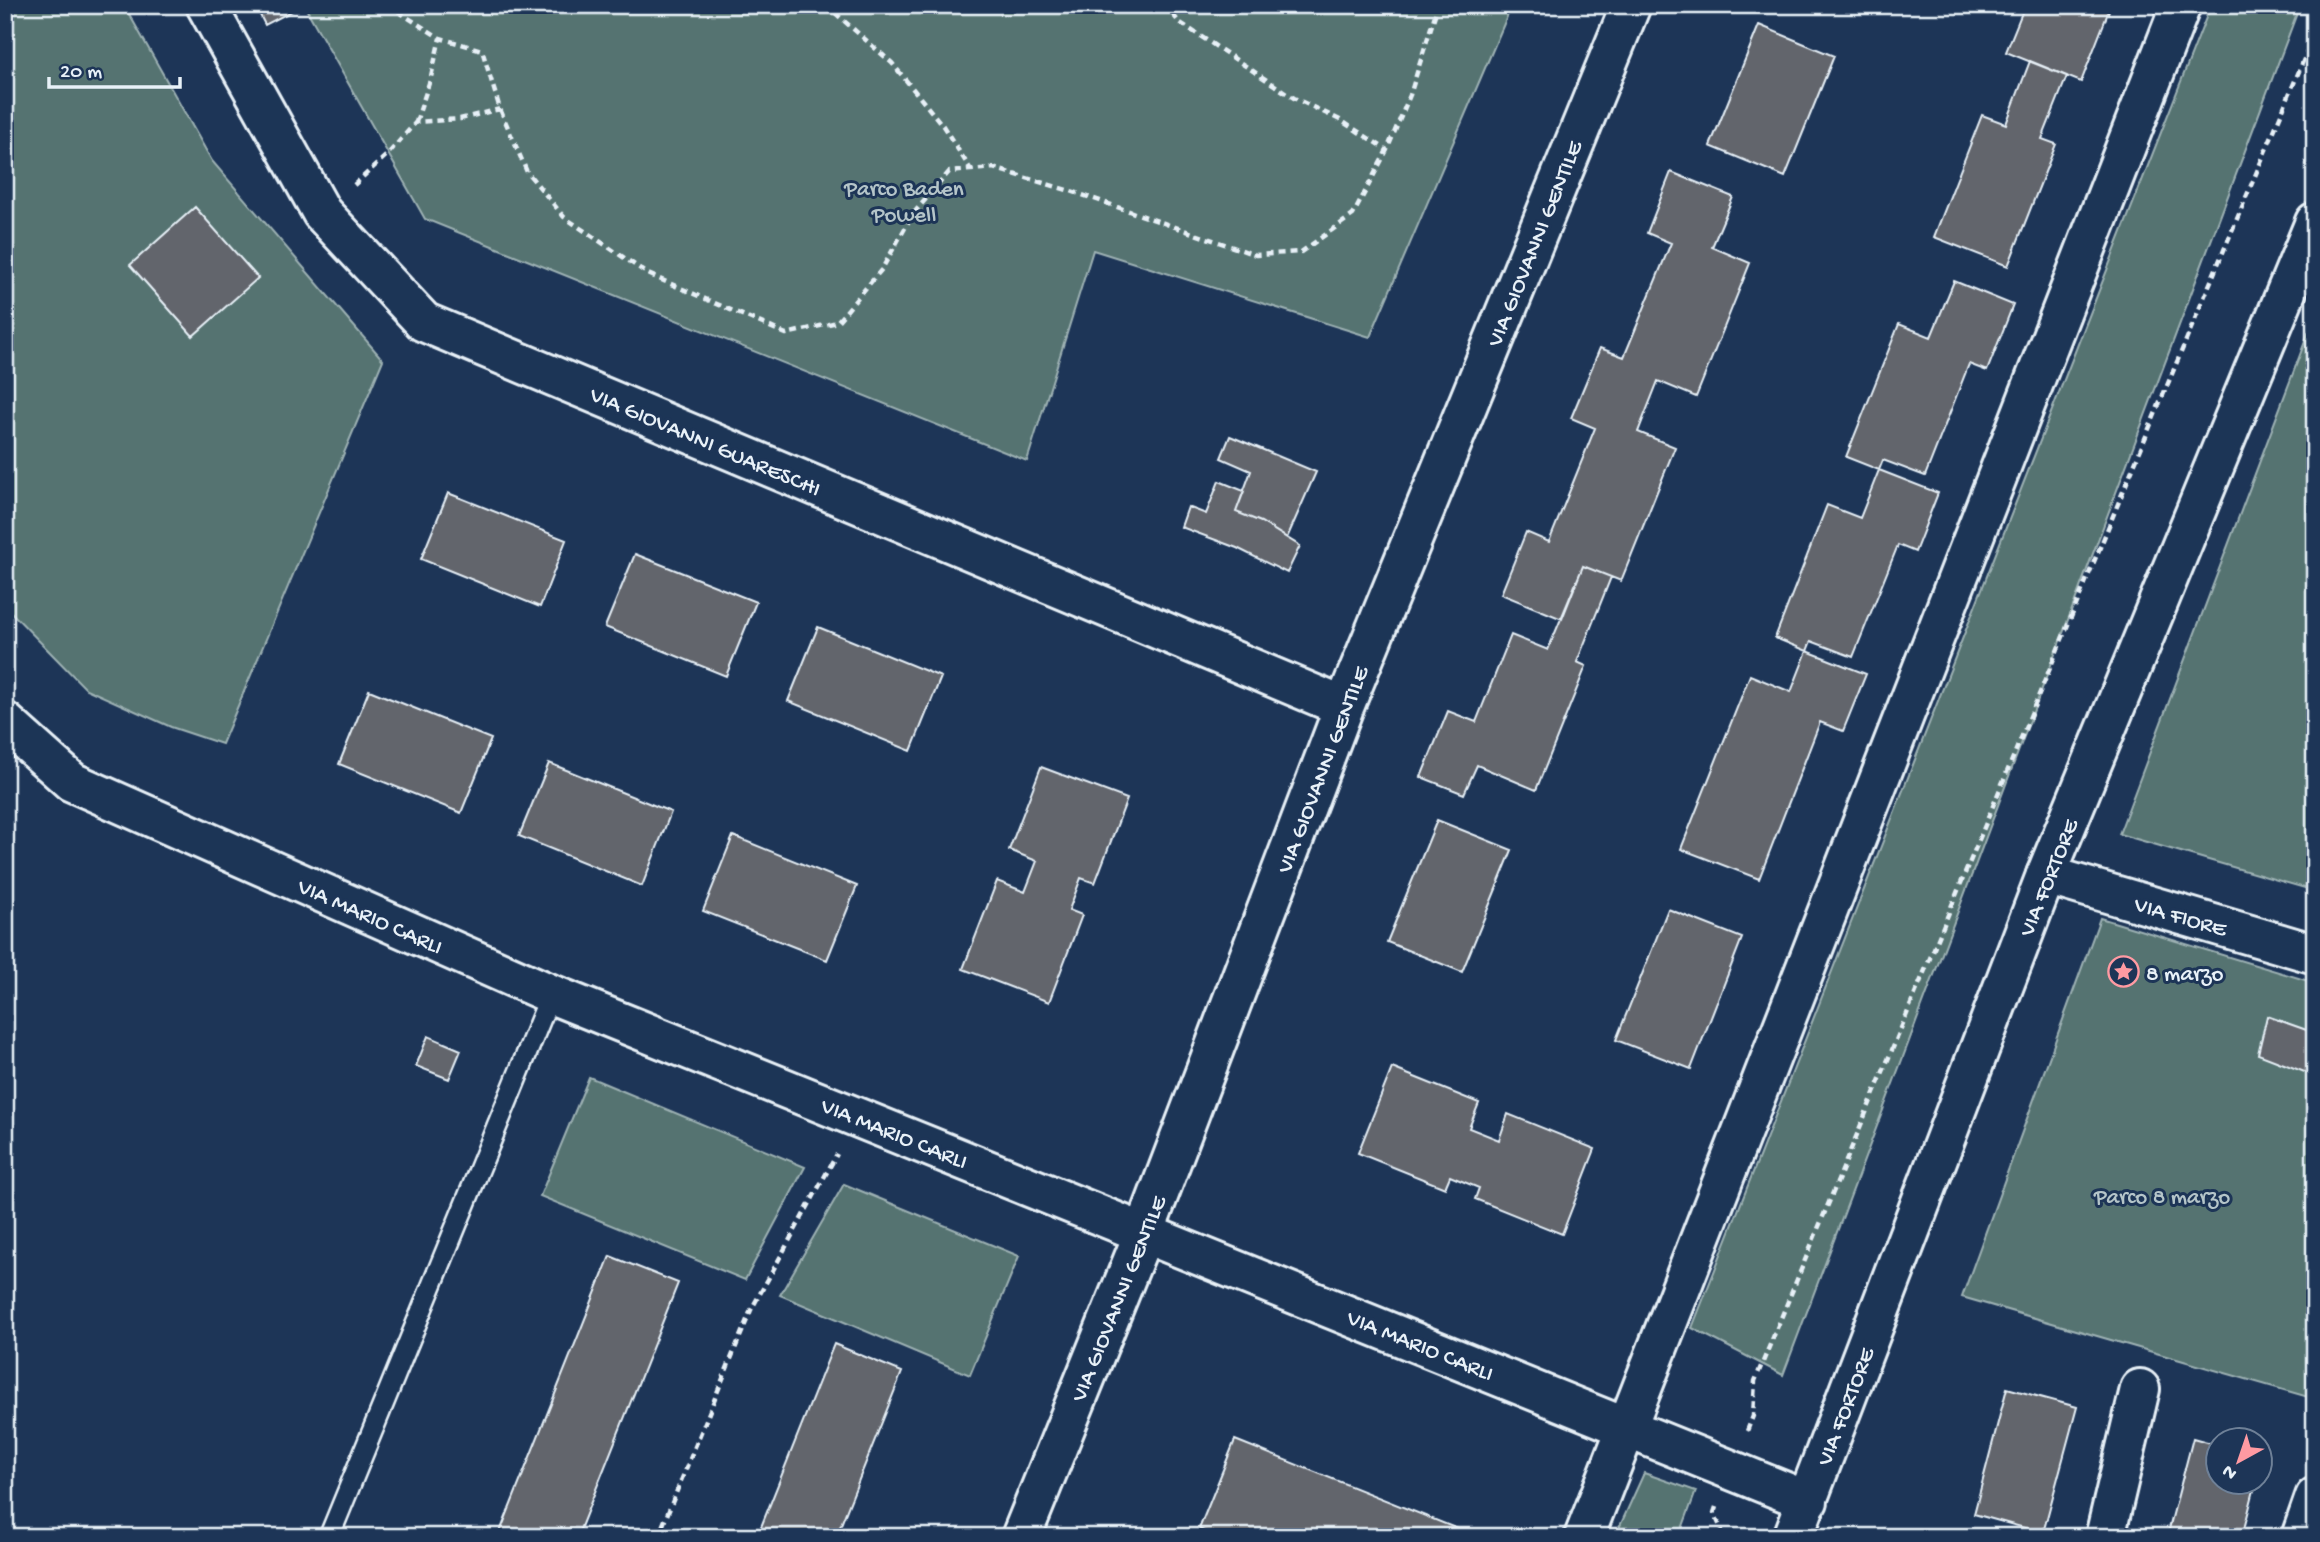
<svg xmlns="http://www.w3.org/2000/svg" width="2320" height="1542" font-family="'Gochi Hand',sans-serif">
  <rect width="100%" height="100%" fill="#1d3557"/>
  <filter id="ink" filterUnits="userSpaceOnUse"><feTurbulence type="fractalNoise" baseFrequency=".0143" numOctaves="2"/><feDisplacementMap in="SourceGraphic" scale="14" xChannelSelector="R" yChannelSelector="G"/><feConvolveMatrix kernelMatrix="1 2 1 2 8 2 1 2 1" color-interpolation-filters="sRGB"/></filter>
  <g filter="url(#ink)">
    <path fill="#557371" stroke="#9eb2b4" stroke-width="2" d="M5 5H124L212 161 383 360 222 744 171 727 86 689 5 606Z
      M304 5H1512L1370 337 1093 250 1027 461 425 219Z
      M2211 5H2300L1783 1375 1692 1328Z
      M2315 315V891L2119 834Z
      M2100 918 2315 983V1399L1962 1297Z
      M589 1077 805 1167 745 1280 540 1196Z
      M844 1184 1019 1256 970 1375 780 1295Z
      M1644 1473 1696 1491 1679 1537H1615Z"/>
    <path fill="#62656c" stroke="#e8f1f8" stroke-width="2" d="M255 5H289L292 11 265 25Z
      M2025 5H2111L2081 82 2006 52Z
      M1759 25 1834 56 1785 177 1710 146Z
      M2030 61 2067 76 2042 139 2056 144 2008 266 1934 237 1982 115 2006 124Z
      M1671 172 1733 197 1712 247 1750 263 1696 397 1658 381 1638 432 1675 447 1621 581 1583 566 1562 619 1501 594 1526 532 1549 542 1595 428 1571 418 1600 348 1624 357 1671 243 1647 233Z
      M195 207 258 278 193 336 130 265Z
      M1954 281 2013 305 1987 371 1969 364 1925 476 1883 460 1879 470 1846 457 1899 324 1931 337Z
      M1230 436 1316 472 1287 538 1261 522 1236 512 1251 471 1221 458Z
      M1879 470 1938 493 1915 552 1898 545 1853 657 1811 641 1807 651 1775 638 1827 505 1860 518Z
      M1219 481 1244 491 1236 512 1261 522 1300 546 1287 573 1237 548 1181 527 1188 507 1206 514Z
      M448 493 566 540 540 607 421 559Z
      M635 554 756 602 726 676 605 627Z
      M1583 566 1611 577 1577 662 1586 666 1536 790 1477 765 1464 794 1421 777 1448 711 1476 722 1511 635 1548 650Z
      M818 627 941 677 911 751 788 701Z
      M1807 651 1866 674 1843 731 1820 722 1759 879 1681 849 1750 675 1791 692Z
      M369 690 491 739 461 813 339 764Z
      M549 763 671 812 642 886 519 836Z
      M1041 767 1127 799 1095 883 1081 878 1069 910 1082 915 1049 1002 963 969 997 881 1025 892 1037 861 1009 850Z
      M1437 820 1512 850 1462 972 1387 942Z
      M733 836 857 886 827 960 703 911Z
      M1668 909 1742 938 1691 1069 1616 1040Z
      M2267 1016 2315 1033V1076L2258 1054Z
      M428 1036 461 1050 449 1079 416 1066Z
      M1392 1068 1479 1103 1469 1128 1499 1140 1508 1114 1595 1149 1562 1234 1475 1199 1479 1188 1450 1176 1445 1188 1358 1153Z
      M610 1256 678 1283 577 1537H498Z
      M834 1344 902 1372 836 1537H757Z
      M2007 1388 2077 1407 2043 1533 1974 1514Z
      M2193 1438 2218 1445V1482H2256L2242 1537H2167Z
      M1235 1440 1463 1531 1461 1537H1219L1199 1529Z"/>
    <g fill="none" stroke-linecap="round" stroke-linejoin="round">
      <defs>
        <path id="lane" d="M329 1537 551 994"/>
        <path id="street" d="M206 5 322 213 424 322 1344 707
          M2046 875 2315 954
          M1021 1537 1144 1233 1344 707 1631 5
          M1584 1537 2181 5
          M2105 1537 2140 1389
          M2301 1537 2315 1497"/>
        <path id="secondary" d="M5 722 72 782 551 994 1808 1501
          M1793 1537 2046 875 2315 222"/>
      </defs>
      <use href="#lane" stroke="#e8f1f8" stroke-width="24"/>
      <use href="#street" stroke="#e8f1f8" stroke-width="44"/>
      <use href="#secondary" stroke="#e8f1f8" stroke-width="44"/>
      <path stroke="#e8f1f8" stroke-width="4.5" stroke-dasharray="7 5" stroke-linecap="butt" d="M388 5 440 38 482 50 500 109 527 172 564 217 648 274 786 334 837 322 882 269 913 214 949 172 993 168 1074 192 1256 255 1301 252 1353 215 1387 150 1410 95 1438 5
        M826 5 892 63 943 126 971 170
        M1165 5 1179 22 1294 98 1340 120 1387 150
        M416 122 431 77 440 38
        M354 185 388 154 416 122 460 119 500 109
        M1747 1431 1753 1416 1755 1381 2156 412 2315 33
        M1716 1507 1714 1513 1725 1537
        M658 1537 751 1310 837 1154"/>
      <use href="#lane" stroke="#1d3557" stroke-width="19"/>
      <use href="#street" stroke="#1d3557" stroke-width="38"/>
      <use href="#secondary" stroke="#1d3557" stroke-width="38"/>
    </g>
  </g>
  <defs>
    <symbol id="sight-ring" viewBox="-11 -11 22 22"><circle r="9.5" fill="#1d3557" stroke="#ff9aa2" stroke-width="1.5"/><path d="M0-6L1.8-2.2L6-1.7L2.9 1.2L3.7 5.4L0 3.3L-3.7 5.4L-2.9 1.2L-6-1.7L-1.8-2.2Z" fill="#ff9aa2"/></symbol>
  </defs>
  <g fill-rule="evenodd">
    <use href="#sight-ring" x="2106" y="954" width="35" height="35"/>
  </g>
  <g text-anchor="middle" stroke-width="6" stroke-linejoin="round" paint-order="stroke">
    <g font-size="23" fill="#b5c5c9" stroke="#1d3557">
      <text x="904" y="195">Parco Baden<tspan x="904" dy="26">Powell</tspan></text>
      <text x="2162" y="1203">Parco 8 marzo</text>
    </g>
    <g font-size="23" fill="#e8f1f8" stroke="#1d3557">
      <text transform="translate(1533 243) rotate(-68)" y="8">VIA GIOVANNI GENTILE</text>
      <text transform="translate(706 440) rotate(23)" y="8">VIA GIOVANNI GUARESCHI</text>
      <text transform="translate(1321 769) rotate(-69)" y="8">VIA GIOVANNI GENTILE</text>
      <text transform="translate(2047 877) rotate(-68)" y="8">VIA FORTORE</text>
      <text transform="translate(371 915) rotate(24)" y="8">VIA MARIO CARLI</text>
      <text transform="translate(2181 915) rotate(16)" y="8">VIA FIORE</text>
      <text transform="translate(895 1132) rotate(22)" y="8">VIA MARIO CARLI</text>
      <text transform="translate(1117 1298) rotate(-68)" y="8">VIA GIOVANNI GENTILE</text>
      <text transform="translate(1421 1344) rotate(22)" y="8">VIA MARIO CARLI</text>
      <text transform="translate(1844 1406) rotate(-69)" y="8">VIA FORTORE</text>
    </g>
    <g font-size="23" fill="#e8f1f8" stroke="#1d3557" text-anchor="start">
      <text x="2146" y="980">8 marzo</text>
    </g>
  </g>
  <rect width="2320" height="1542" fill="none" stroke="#1d3557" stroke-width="28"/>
  <rect x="14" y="14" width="2292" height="1514" fill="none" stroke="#e8f1f8" stroke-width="2.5" filter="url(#ink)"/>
  <g transform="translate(2239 1461) rotate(220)"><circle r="33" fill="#1d3557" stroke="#6e8097" stroke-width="2"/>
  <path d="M0-5L12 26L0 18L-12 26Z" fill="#ff9aa2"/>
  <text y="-10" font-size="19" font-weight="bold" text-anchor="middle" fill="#e8f1f8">N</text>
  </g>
  <path d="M49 77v10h131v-10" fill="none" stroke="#e8f1f8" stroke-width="3.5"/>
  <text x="60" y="77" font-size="21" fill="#e8f1f8" stroke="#1d3557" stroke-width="5" paint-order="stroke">20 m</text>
</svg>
